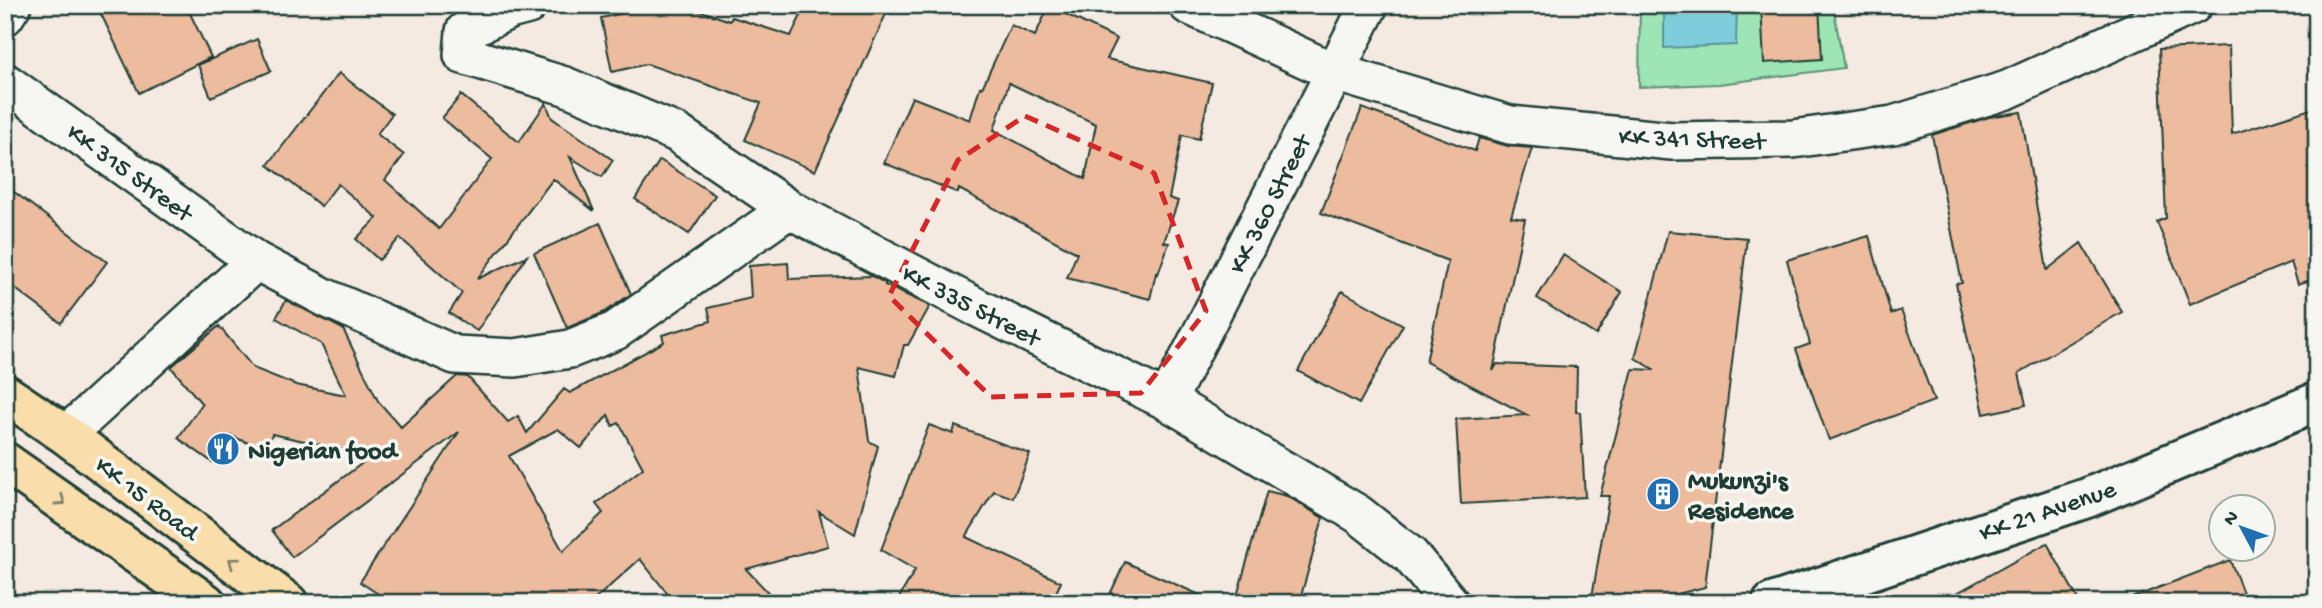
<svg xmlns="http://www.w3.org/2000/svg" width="2322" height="608" font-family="'Gochi Hand',sans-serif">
  <rect width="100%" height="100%" fill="#f4eae1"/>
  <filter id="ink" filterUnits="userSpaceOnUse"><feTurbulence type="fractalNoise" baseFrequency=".0143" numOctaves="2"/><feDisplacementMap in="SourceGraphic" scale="14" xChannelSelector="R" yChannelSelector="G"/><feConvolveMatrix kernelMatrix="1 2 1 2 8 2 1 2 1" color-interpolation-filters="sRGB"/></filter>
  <g filter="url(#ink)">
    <path fill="#9de5b4" stroke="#5e9174" stroke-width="2" d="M1640 5H1833L1844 68 1719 84 1639 87Z"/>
    <path fill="#7ecddc" stroke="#589399" stroke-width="2" d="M1737 6 1736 45 1664 48V8Z"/>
    <path fill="#edbb9e" stroke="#1f3d34" stroke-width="2" fill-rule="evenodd" d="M119 5H186L211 57 139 93 101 14Z
      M660 5H684L730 21 732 17 791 36 806 5H868L886 14 815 171 745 140 761 103 647 64 612 72 601 18Z
      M1761 5H1819L1822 59 1764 63Z
      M1049 6 1117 39 1107 59 1212 83 1199 139 1182 135 1169 198 1178 201 1164 242 1169 243 1158 274 1156 273 1150 299 1067 278 1077 253 959 189 958 193 884 163 912 97 970 120 980 87 982 88 1011 25 1035 36ZM1009 83 1096 124 1085 179 994 130Z
      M257 39 271 71 211 97 198 65Z
      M2229 46 2232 134 2317 107V278L2298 284 2291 262 2190 304 2157 222 2166 218 2159 49Z
      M339 73 392 114 377 134 404 155 385 180 439 229 492 159 442 118 461 95 519 142 546 103 552 118 613 160 602 177 570 157 594 211 553 179 477 279 527 256 477 331 449 313 462 293 400 238 379 260 356 239 377 218 338 184 321 206 268 165Z
      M1362 108 1475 151 1479 138 1508 146 1532 148 1511 217 1525 219 1493 371 1497 364 1577 367 1576 412H1580L1585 497 1461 504 1456 419 1527 415 1426 362 1448 261 1321 213Z
      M2021 112 2047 270 2081 243 2122 312 2019 373 2026 405 1984 414 1956 284 1962 283 1932 135 1989 117Z
      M660 160 715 195 689 234 635 199Z
      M5 185 107 262 61 323 5 281Z
      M600 223 631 294 605 312 567 328 534 253Z
      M1668 231 1747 238 1705 587 1643 603H1591L1609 496H1600L1633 369 1655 370 1635 358Z
      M1869 236 1891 314 1901 310 1934 401 1829 440 1796 349 1810 344 1787 260Z
      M1563 255 1622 292 1596 335 1537 298Z
      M788 263 789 279 872 276 885 283V285L930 306 908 345H904L896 376 859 367 869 441 878 446 855 534 819 512 828 546 746 569 778 603H675L640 559 591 603H392L360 582 459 432 292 557 272 530 372 456 272 434 266 450 231 436 212 462 178 438 202 404 171 367 219 326 253 368 296 385 346 395 321 344 276 318 286 300 343 329 378 401 401 427 457 376 468 377 508 422 518 416 527 433 564 389 570 393 664 342 662 335 711 321 708 308 751 298 749 266ZM608 415 613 426 619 423 643 468 596 504 603 513 563 551 509 456 558 429 581 448Z
      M1342 291 1403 325 1359 404 1298 371Z
      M929 425 953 434 955 426 1030 454 1013 498 994 491 966 537 1061 582 1051 603H896L915 570 881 550Z
      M1267 491 1287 496 1323 518 1299 603H1235Z
      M2047 543 2080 603H1939Z
      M2230 560 2247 603H2124V601Z
      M1125 562 1218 603H1106Z"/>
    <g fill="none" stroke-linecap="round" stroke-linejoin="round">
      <defs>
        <path id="street" d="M528 5 509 10 465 31 463 55 565 86 677 133 789 209 978 308 1167 401 1358 514 1410 555 1450 603
          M1188 5 1334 72 1510 125 1672 141 1793 139 1893 125 2007 90 2193 5
          M5 16 12 5
          M5 82 256 261
          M1167 401 1369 5
          M66 435 256 261 326 298 455 355 515 358 570 349 615 331 789 209"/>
        <path id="secondary" d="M1772 603 2087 498 2317 402"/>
        <path id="highway" d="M5 394 66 435 288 603
          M5 462 206 603"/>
      </defs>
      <use href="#street" stroke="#1f3d34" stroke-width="42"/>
      <use href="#secondary" stroke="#1f3d34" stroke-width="44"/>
      <use href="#highway" stroke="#1f3d34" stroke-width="44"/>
      <use href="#street" stroke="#f6f6f2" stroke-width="37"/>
      <use href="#secondary" stroke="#f6f6f2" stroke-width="38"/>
      <use href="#highway" stroke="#f9deab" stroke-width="38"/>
    </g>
    <defs><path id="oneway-chevron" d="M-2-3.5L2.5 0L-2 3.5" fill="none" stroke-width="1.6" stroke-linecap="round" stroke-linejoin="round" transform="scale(1.75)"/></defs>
    <g stroke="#81856a">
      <use href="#oneway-chevron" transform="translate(61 501) rotate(35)"/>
      <use href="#oneway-chevron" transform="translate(233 562) rotate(-143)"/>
    </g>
  </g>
  <path fill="none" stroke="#d62828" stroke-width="5" stroke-dasharray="14 9" stroke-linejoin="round" d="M1025 116 1154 173 1206 311 1141 393 991 397 889 296 958 160Z"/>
  <defs>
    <symbol id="restaurant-disc" viewBox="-11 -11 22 22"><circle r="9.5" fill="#1f6fb2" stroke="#f6f6f2"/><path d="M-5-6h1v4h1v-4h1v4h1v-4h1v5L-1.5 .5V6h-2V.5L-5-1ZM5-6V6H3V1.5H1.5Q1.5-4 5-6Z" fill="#fff"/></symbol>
    <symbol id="building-disc" viewBox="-11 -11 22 22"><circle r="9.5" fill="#1f6fb2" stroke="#f6f6f2"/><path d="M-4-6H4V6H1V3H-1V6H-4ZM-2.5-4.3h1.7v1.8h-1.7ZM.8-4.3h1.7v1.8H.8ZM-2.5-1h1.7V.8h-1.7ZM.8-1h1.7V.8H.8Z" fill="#fff"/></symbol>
  </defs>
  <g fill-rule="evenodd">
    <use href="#restaurant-disc" x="204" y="430" width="38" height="38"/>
    <use href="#building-disc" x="1644" y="475" width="38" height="38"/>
  </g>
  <g text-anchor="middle" stroke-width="7" stroke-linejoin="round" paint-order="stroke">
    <g font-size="26" fill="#1f3d34" stroke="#f6f6f2">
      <text transform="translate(1692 137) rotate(2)" y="9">KK 341 Street</text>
      <text transform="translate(131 171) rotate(36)" y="9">KK 315 Street</text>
      <text transform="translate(1268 203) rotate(-63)" y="9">KK 360 Street</text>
      <text transform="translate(972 304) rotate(27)" y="9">KK 335 Street</text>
      <text transform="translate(148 497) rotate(37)" y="9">KK 15 Road</text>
      <text transform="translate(2047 509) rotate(-19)" y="9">KK 21 Avenue</text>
    </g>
    <g font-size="26" font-weight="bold" fill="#1f3d34" stroke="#f6f6f2" text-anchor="start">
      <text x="248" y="458">Nigerian food</text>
      <text x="1688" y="488">Mukunzi's<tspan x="1688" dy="30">Residence</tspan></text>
    </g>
  </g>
  <rect width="2322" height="608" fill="none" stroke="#f6f6f2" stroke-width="28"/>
  <rect x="14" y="14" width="2294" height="580" fill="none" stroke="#1f3d34" stroke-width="2.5" filter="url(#ink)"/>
  <g transform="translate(2242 528) rotate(311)"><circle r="33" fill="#f6f6f2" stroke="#a0aca6" stroke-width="2"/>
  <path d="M0-5L12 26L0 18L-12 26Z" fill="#1f6fb2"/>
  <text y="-10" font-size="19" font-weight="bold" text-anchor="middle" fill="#1f3d34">N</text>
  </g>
</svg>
